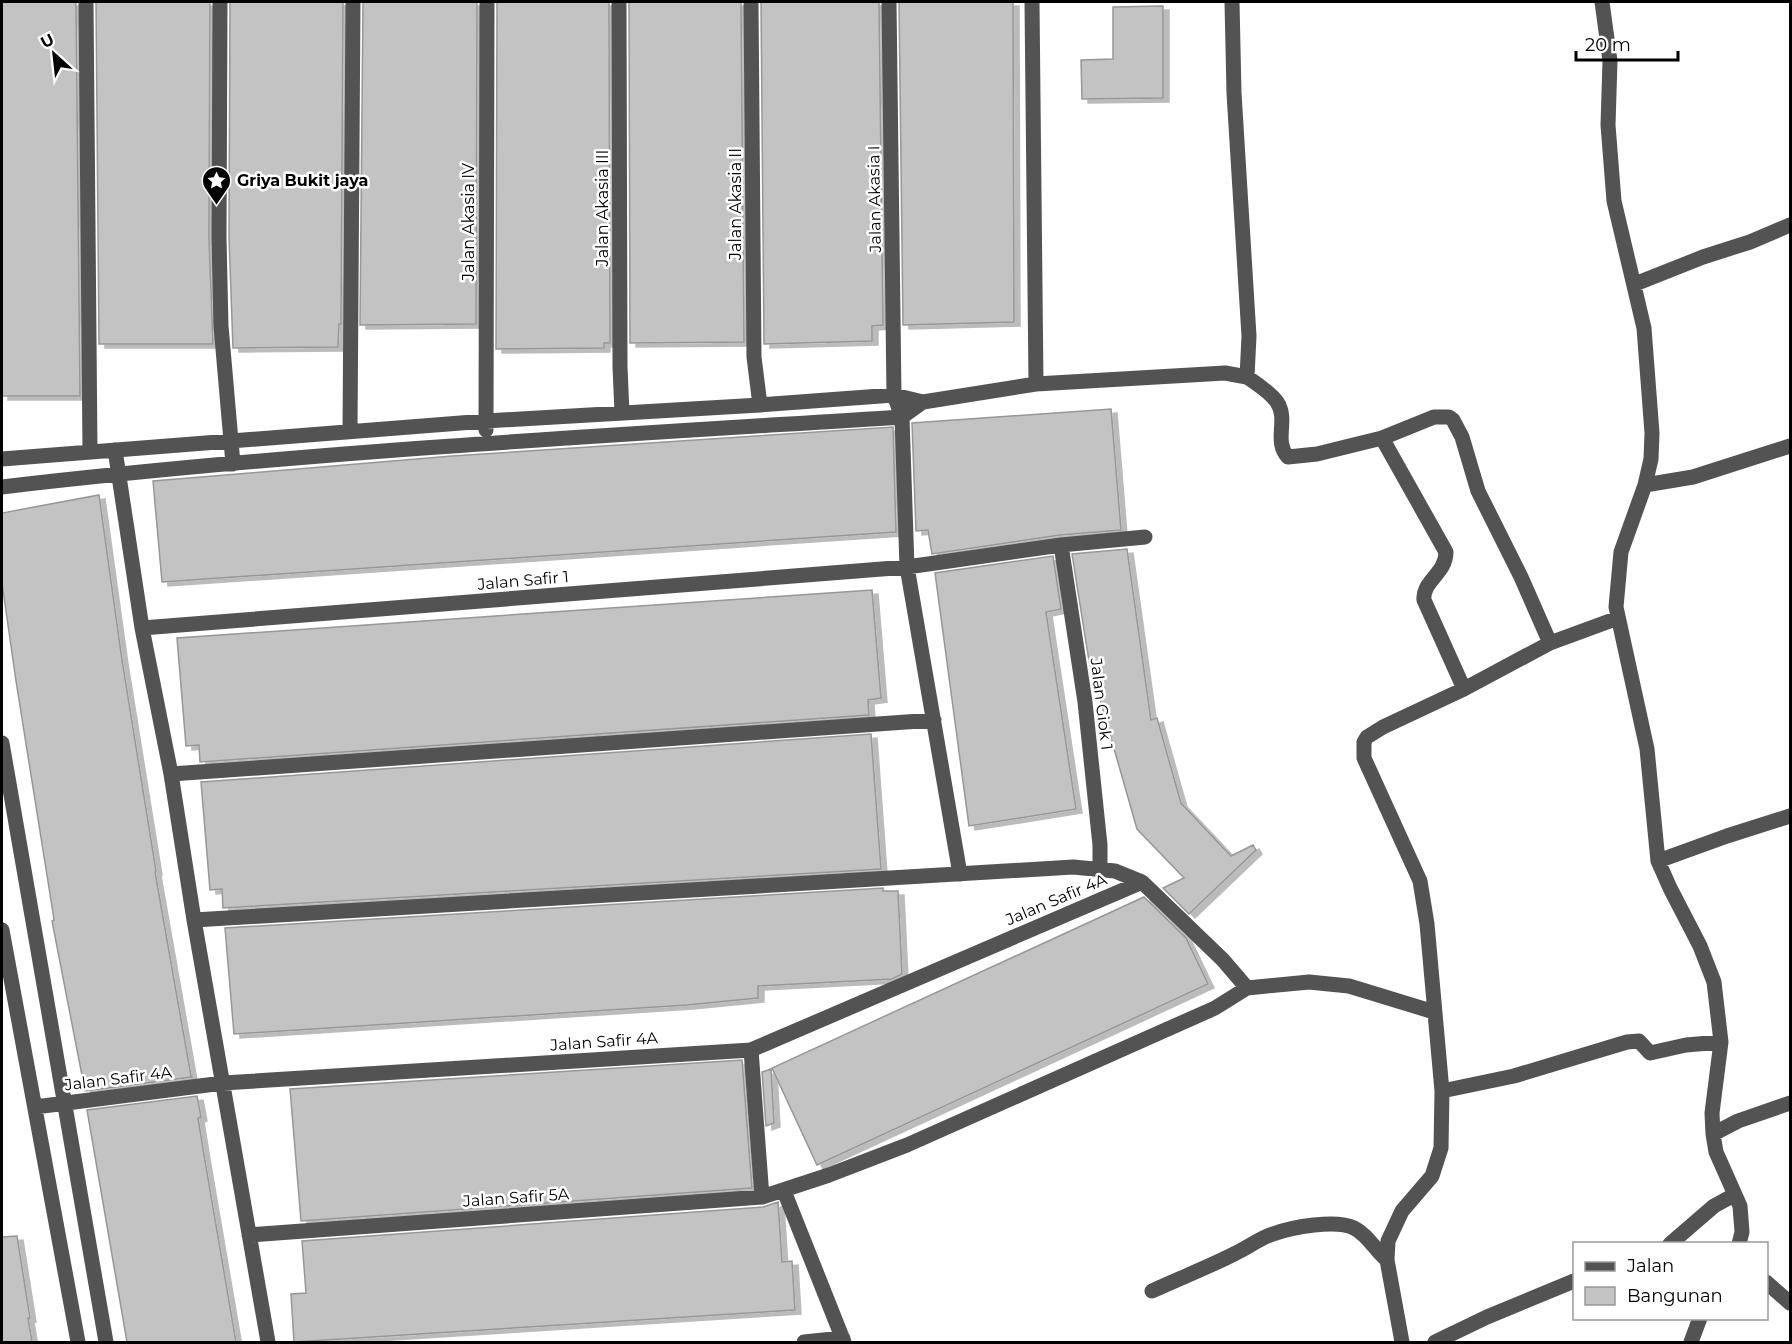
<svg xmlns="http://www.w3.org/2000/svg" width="1792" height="1344" font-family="Montserrat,sans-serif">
  <defs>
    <filter id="shadow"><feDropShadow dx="6" dy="4" stdDeviation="0" flood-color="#0004"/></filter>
  </defs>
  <rect width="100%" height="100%" fill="#fff"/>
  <path fill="#c3c3c3" stroke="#979797" stroke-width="1.5" filter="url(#shadow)" d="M2 2H76L80 396H2Z
    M96 2H210L209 238 213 344H99Z
    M230 2H343L341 324H339L338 347 233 348 229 238Z
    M363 2H477L476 324 360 325Z
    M497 2H609L610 343H604V348L496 349Z
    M629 2H741L744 342 630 343Z
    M761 2H879L883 325 872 326V341L764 344Z
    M899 2H1013L1014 322 903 325Z
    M1163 6V98L1082 99 1081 60 1113 59V7Z
    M1111 409 1121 530 1060 535 932 554 928 530 916 531 912 423Z
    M893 427 896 532 162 582 153 481 452 456Z
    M99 495 122 660 156 871 155 872 191 1076 192 1077 85 1091 52 921 54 920 50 894 16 681 2 583V513Z
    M1127 549 1151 720 1157 718 1181 803 1231 856 1253 845 1256 850 1189 914 1163 888 1184 878 1137 829 1089 661 1072 554Z
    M1053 556 1061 609 1046 612 1076 809 969 826 935 573Z
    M872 590 881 698 868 700 869 715 200 762 199 745 186 746 177 638Z
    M871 734 881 869 223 908 222 889 210 890 201 782Z
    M883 888V891H898L902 974 892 979 758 986V998L687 1005 234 1034 225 928Z
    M1144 897 1186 938 1208 984 817 1165 772 1068Z
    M742 1060 752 1188 301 1221 290 1089Z
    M771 1069 774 1123 766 1126 762 1072Z
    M197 1096 201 1117 198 1118 204 1155 236 1342H127L87 1110Z
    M778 1202 782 1262 792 1261 795 1310 294 1342 291 1294 306 1293 302 1241 763 1207Z
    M17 1236 30 1318H28L32 1342H2V1237Z"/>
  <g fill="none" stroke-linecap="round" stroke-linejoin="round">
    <path stroke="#535353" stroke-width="15" d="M86 2 90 451
      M220 2 219 238 221 326 233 464
      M619 2 620 367 622 413
      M751 2 754 357 760 405
      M889 2 894 395 902 417 907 567 960 874
      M1602 2 1610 61 1608 125 1614 201 1644 328 1652 433 1651 459 1645 485 1621 552 1616 607 1647 749 1658 861 1670 888 1700 946 1714 982 1721 1042 1712 1113 1713 1134 1716 1152 1740 1206 1742 1232 1739 1244
      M1635 284 1703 257 1750 242 1790 225
      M1247 377C1257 384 1270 392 1277 402 1289 420 1273 441 1288 457L1317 454 1382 438 1434 417H1449L1453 420 1462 437 1478 491 1521 577 1550 643
      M1036 384 1225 373 1247 377 1249 336 1234 93 1232 2
      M486 430 487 2
      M350 431 353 2
      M1382 438 1446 552C1446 574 1422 581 1424 600L1464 689
      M115 450 142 628 171 774 194 920 268 1342
      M2 459 486 421 760 405 894 395 923 402 1036 384 1032 2
      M1645 485 1693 477 1790 446
      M2 487C300 452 601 436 902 417L923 402
      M1061 545 1085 702 1100 845V869
      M142 628 907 567 1061 545 1145 537
      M2 743 106 1342
      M171 774 934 720
      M1658 861 1727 836 1790 816
      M194 920 1073 867 1115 871 1142 882 1223 960 1247 988 1309 982 1349 986 1434 1012
      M2 930 78 1342
      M751 1050 762 1197
      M1442 1091 1514 1076 1627 1042 1639 1041 1650 1053 1686 1045 1721 1042
      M35 1107 223 1083 751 1050 1142 882
      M1713 1134 1738 1121 1790 1103
      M784 1191 844 1342
      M249 1235 762 1197 829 1175 907 1145 1215 1008 1247 988
      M1670 1244 1714 1206 1734 1195
      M1766 1282 1790 1303
      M1152 1291C1180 1278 1209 1267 1236 1253 1249 1247 1260 1238 1273 1234 1292 1227 1336 1219 1354 1228 1368 1235 1375 1250 1387 1260
      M804 1342 843 1338
      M1402 1342 1387 1260 1388 1241 1402 1211 1432 1176 1441 1148 1442 1091 1427 924 1420 881 1364 758V742L1367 737 1383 727 1464 689 1550 643 1618 618
      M1435 1342 1487 1317 1574 1281
      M1691 1342 1700 1318"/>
  </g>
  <defs>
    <symbol id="sight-pin" viewBox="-11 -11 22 30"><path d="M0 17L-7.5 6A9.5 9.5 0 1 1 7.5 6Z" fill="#000" stroke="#fff"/><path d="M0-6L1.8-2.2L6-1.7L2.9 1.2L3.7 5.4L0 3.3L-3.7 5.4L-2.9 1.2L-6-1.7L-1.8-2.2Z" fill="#fff"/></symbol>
  </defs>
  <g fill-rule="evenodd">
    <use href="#sight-pin" x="200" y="164" width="33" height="45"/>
  </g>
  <g text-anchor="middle" stroke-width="5" stroke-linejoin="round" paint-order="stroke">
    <g font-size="16" font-weight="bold" fill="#000" stroke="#fff" text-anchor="start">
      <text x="237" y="186">Griya Bukit jaya</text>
    </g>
    <g font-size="16" fill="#000" stroke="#fff">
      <text transform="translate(874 199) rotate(-91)" y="6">Jalan Akasia I</text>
      <text transform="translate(735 204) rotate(-90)" y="6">Jalan Akasia II</text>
      <text transform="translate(602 208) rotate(-90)" y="6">Jalan Akasia III</text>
      <text transform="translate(468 222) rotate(-90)" y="6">Jalan Akasia IV</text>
      <text transform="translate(523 580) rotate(-5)" y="6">Jalan Safir 1</text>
      <text transform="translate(1102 704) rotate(83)" y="6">Jalan Giok 1</text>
      <text transform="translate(1056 899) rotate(-23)" y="6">Jalan Safir 4A</text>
      <text transform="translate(604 1041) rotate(-4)" y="6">Jalan Safir 4A</text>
      <text transform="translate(118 1078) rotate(-7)" y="6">Jalan Safir 4A</text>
      <text transform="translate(516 1197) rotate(-4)" y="6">Jalan Safir 5A</text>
    </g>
  </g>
  <rect width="1792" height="1344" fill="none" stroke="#000000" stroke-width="6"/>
  <rect x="1573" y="1242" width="195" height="78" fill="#ffffff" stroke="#999999" stroke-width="1.5"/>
  <rect x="1585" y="1262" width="30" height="9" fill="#535353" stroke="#999999" stroke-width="1.5"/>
  <text x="1627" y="1272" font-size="18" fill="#000000">Jalan</text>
  <rect x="1585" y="1287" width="30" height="18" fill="#c3c3c3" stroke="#999999" stroke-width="1.5"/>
  <text x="1627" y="1302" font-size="18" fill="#000000">Bangunan</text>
  <g transform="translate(54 54) rotate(333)" stroke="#ffffff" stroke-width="4.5" paint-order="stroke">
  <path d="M0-4.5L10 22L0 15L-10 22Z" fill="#000000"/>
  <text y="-9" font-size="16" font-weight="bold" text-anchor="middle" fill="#000000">U</text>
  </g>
  <path d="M1576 51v9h102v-9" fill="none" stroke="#000000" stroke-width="3"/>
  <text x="1585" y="51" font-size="18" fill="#000000" stroke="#ffffff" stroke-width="4.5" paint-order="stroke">20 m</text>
</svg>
